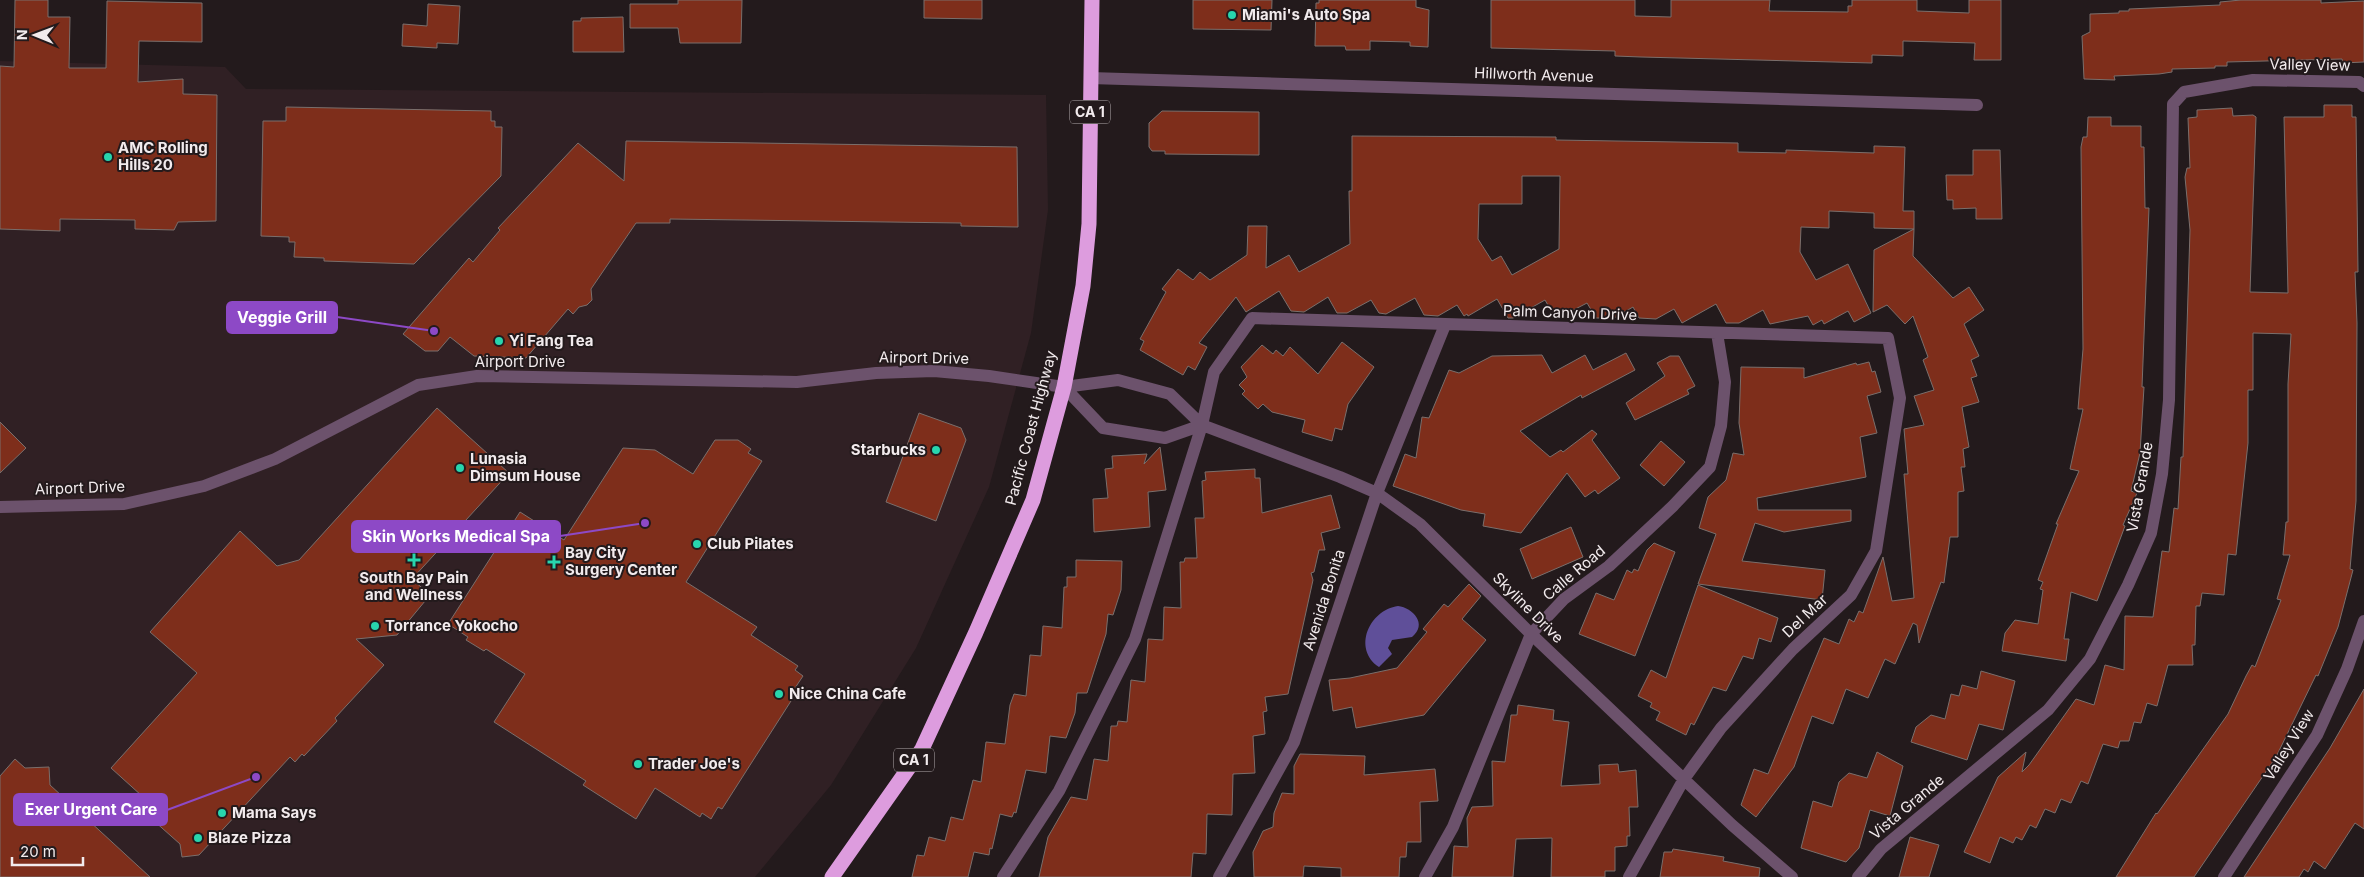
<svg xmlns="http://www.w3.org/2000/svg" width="2364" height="877" font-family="Inter,sans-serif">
  <rect width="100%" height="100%" fill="#231a1c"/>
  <path fill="#302024" d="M0 61 225 67 246 89 1046 95 1048 210 1031 333 989 487 916 648 831 785 755 877H0Z"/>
  <path fill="#5f4f99" d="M1398 606C1413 608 1428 624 1412 637L1392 640 1388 648 1392 654 1379 667C1352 649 1369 610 1398 606Z"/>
  <path fill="#7e2e1b" stroke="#7a6f6c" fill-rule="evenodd" d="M15 0H48V17H70L69 68H106L107 1 202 3V42L139 41 138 82 183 79V94L217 95 216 221 178 222 174 230 135 229V220L60 219V231L0 229V66L14 67Z
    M678 0H742L741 43H680L678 28H630V4H678Z
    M924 0H982V19L924 18Z
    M1193 0H1272L1271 30 1193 29Z
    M1319 0H1416V7L1429 10 1428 47 1410 46V42L1370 41V50H1346L1345 46H1315L1316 3H1319Z
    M1491 0H1635V16L1671 17V0H1770L1769 11 1848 12V6H1852V0H1917V11L1969 13V0H2001V60H1974L1975 43 1903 41V56L1872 55V63L1641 57 1615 56V51L1491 48Z
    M2241 0H2321V3L2364 1V62L2343 63 2342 59 2227 62V66H2215V68L2172 69V72L2159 74 2114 76 2115 80 2084 79 2082 36 2090 32V14L2119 13V11H2129V9L2220 5V2Z
    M428 4 460 6 458 44 437 43V48L402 46 403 24 427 26Z
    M623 17 624 52H573V21H581V18Z
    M2324 105H2352V117H2356L2358 272H2355L2357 323 2356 501 2350 569 2353 570 2338 627 2318 676 2316 675 2276 757 2194 877H2116L2156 813 2157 814 2228 714 2246 676 2252 665 2255 667 2281 600 2277 599 2290 555H2283L2286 522H2288V384L2291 334 2253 333V390H2248V443L2236 555 2228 554 2224 595 2202 593 2200 606H2196L2195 645H2192L2193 665H2168L2157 706 2147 703 2141 723 2134 722 2129 741H2120L2118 748 2103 744 2088 784 2081 781 2071 803 2061 799 2055 813 2045 809 2036 828 2030 825 2022 840 2016 837 2013 843 2000 837 1990 863 1964 852 1998 777 2026 752 2022 772 2029 765 2076 699 2094 705 2105 665 2124 670 2125 616 2153 617 2162 551 2169 552 2174 508 2178 509 2181 457H2183L2190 230 2185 177 2187 168H2190L2188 118 2197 117V110L2232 108 2233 116 2253 115 2256 117 2250 292 2288 293 2284 117H2324Z
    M286 107 491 111V121H495V127H502L501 176 414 264 324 261V258L294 257 295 242H289V237L261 236 263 121H286Z
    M1162 111 1259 112V155L1165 154V151H1152L1149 147V123Z
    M2088 117H2111V126H2141V147H2144L2145 208H2149L2142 387H2144L2140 453 2131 491 2137 493 2123 525 2125 526 2097 601 2071 592 2064 639H2069L2066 661 2002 651 2005 633 2015 620 2038 624 2043 590 2040 589 2043 582 2038 580 2058 524H2056L2079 471 2070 469 2083 409H2078L2083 349 2081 147 2083 137H2087Z
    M1352 136 1556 137V140L1738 143V152L1786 153V150L1874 153V146L1905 147 1903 211H1914V229L1874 228V213L1829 211V228L1801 227 1800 252 1816 280 1848 264 1871 313 1854 322 1848 311 1824 324 1822 320 1813 325 1808 316 1770 324 1763 310 1739 323H1726L1716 304 1682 323 1674 309 1656 319 1639 318 1633 307 1614 318H1596L1587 303 1556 319 1545 300 1513 318H1508L1497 299 1468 316 1467 314 1464 316 1457 305 1438 316 1424 315 1415 298 1386 314 1379 313 1371 300 1347 313H1337L1328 297 1304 312 1291 311 1279 291 1246 312 1236 297 1199 343 1207 347 1195 370 1188 366 1183 375 1140 350 1144 341 1140 339 1166 292 1162 289 1178 269 1193 280 1200 272 1210 280 1247 255 1248 226H1267L1266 268 1289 255 1299 272 1350 244 1349 191H1352ZM1522 176H1560L1559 249 1512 275 1501 256 1492 261 1478 239 1479 204H1522Z
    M626 141 1017 147 1018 227 961 226V223L670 219V223H636L591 289 592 300 587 305 579 307 573 314 568 309 526 358 474 356 450 337 438 351H425L403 334 469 258 473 262 500 230 498 228 578 143 624 181Z
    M1973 150H2000L2002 219H1976V208L1953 209V200H1947L1946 175H1973Z
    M1914 229 1913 256 1953 298 1969 287 1984 310 1964 324 1979 356 1971 360 1977 376 1971 378 1979 402 1962 407 1969 447 1963 449 1965 467H1961L1964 491 1958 492V537H1950L1944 583 1941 582 1919 643 1917 625 1913 623 1895 664 1885 659 1868 698 1846 689 1833 724 1812 716 1794 767 1756 817 1741 805 1754 769 1768 774 1824 638 1839 644 1849 619 1854 622 1859 611 1863 613 1883 557 1892 601 1914 598 1904 474H1908L1904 429 1924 425 1914 396 1934 390 1923 360 1928 357 1913 316 1905 324 1887 305 1873 312 1874 250Z
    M1342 342 1374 367 1348 404 1342 430 1335 428 1332 441 1302 432 1305 420 1272 412 1263 404 1258 409 1242 394 1245 391 1239 385 1247 377 1241 367 1262 345 1273 354 1276 350 1283 356 1290 347 1318 374Z
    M1626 353 1635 370 1582 398 1581 395 1520 431 1550 457 1561 450 1563 452 1592 430 1597 434 1592 440 1620 478 1598 494 1595 490 1585 497 1567 473 1521 533 1483 526 1485 514 1461 510 1393 486 1405 454 1416 458 1422 417 1429 418 1449 370 1459 373 1492 356 1542 355 1552 373 1585 355 1593 370Z
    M1670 356H1679L1695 386 1687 390 1689 394 1635 420 1626 403 1665 376 1657 363Z
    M1869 362 1872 372 1875 371 1881 392 1867 396 1877 433 1860 437 1866 477 1757 498 1758 510H1851V521L1784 532 1755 523 1742 561 1825 570 1822 600 1698 584 1716 534 1699 528 1708 497 1726 480 1733 453 1744 455 1739 423 1741 367 1804 368V378L1856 363 1857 365Z
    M437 408 509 473 412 579 430 595 397 635 356 639 384 665 335 718 337 721 304 756 302 754 295 762 290 757 199 855 182 857 180 844 135 804 142 796 111 768 197 673 150 632 240 531 277 566 299 560Z
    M919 413 961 428 966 440 936 521 886 502Z
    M0 422 26 448 0 473Z
    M715 440H738L751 449 748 453 762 461 686 582 757 627 751 635 798 666 795 670 803 676 795 688 798 690 722 809 718 807 711 819 702 813 700 817 655 788 636 819 583 785 586 781 494 722 525 674 486 649 484 651 466 640 468 637 448 624 520 512 564 540 623 448 655 450 693 474Z
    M1661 441 1685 462 1664 486 1640 465Z
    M1160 447 1166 490 1148 492 1150 527 1094 532 1093 499 1108 498 1105 469 1113 468 1112 456 1147 454 1144 464Z
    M1255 469V478H1260L1262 513 1331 495 1340 528 1321 533 1325 550H1319L1314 572 1311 573 1313 580 1288 694 1265 697 1267 711 1263 712 1265 734 1253 736 1255 773 1233 774 1232 815 1207 814 1206 854 1193 853 1191 877H1039L1048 837 1071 797 1087 800 1094 759 1108 761 1111 726H1117L1118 721 1127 722 1131 680 1145 682 1148 639 1163 640 1164 607 1181 608 1180 562H1184L1185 558H1197L1195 518H1204L1202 481 1206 480 1205 472Z
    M1571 527 1583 557 1532 579 1520 549Z
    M1654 543 1675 552 1635 656 1579 634 1596 593 1614 600 1627 570 1632 573 1634 569 1638 571 1647 550Z
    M1076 560 1122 561 1121 590 1113 615 1108 614 1106 634 1087 693H1077L1075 713 1066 738 1050 736 1046 773 1026 770 1016 813 1014 812 1012 817 1000 814 992 849 990 848 989 855 974 852 968 877H912L917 855 924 856 929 837 945 841 951 817 963 820 973 780 981 782 986 742 1005 744 1010 705 1014 694 1026 696 1030 655 1041 656 1043 626 1062 628 1064 587H1067V577H1076Z
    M1469 584 1481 596 1462 619 1486 640 1424 715 1356 728 1352 707 1333 711 1329 680 1350 678 1397 668 1427 632 1423 629 1444 604 1448 607Z
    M1698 585 1778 618 1771 642 1759 638 1753 659 1743 656 1726 691 1713 687 1694 725 1691 723 1686 735 1656 720 1660 712 1650 707 1652 703 1638 696 1651 670 1666 678Z
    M1981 671 2015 681 2003 730 1979 724 1967 760 1911 742 1916 727 1931 715 1945 719 1951 694 1959 696 1962 685 1977 689Z
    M2364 689V829L2355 823 2325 869 2314 861 2308 872 2304 869 2299 877H2244L2330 748Z
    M1518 705 1554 710 1553 720 1569 722 1561 786 1600 784 1599 765 1618 764 1619 772 1636 770 1638 807H1629L1630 836H1627V846L1615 847V871H1605V877H1551L1552 838 1516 839 1513 877H1452L1454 846 1468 847 1467 818 1472 807 1493 806 1492 761 1505 762 1511 715H1517Z
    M1877 752 1903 766 1890 816 1870 810 1859 848 1846 862 1801 848 1813 801 1832 807 1839 782 1849 773 1867 778Z
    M1300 754 1365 756 1364 775 1435 769 1438 801 1420 802 1421 842H1407L1406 857H1400L1399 877H1341V868L1304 866 1303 877H1254L1253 852 1263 831 1273 827 1274 813 1282 793 1294 794V766Z
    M15 759 25 768 49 767 50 785 150 877H0V776Z
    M1910 837 1939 845 1929 877H1899Z
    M1673 849 1724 857 1723 861 1760 868 1759 877H1660L1664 852H1672Z"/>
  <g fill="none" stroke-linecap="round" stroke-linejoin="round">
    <path stroke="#6c526c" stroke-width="12" d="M1090 78 1977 105
      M1064 387 1103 428 1165 438 1202 425
      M0 507 124 504 204 486 275 459 418 385 477 376 797 382 876 373 934 371 989 376 1064 387 1118 380 1170 394 1202 425 1340 477 1377 493 1420 524 1531 634 1732 825 1792 877
      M1003 877 1059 791 1135 639 1202 425 1214 372 1252 318 1888 338 1900 398 1876 551 1851 595 1793 649 1721 728 1684 779 1629 877
      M1219 877 1294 742 1377 493 1445 325
      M1425 877 1453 827 1531 634 1564 599 1609 566 1673 506 1710 467 1721 426 1725 382 1717 333
      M1858 877 1881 849 2048 710 2090 659 2128 585 2151 533 2162 474 2169 400 2173 104 2184 92 2253 80 2359 82 2364 86
      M2224 877 2317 735 2347 669 2364 621"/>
    <path stroke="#dd9cde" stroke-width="15" d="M832 877 922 749 976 632 1033 500 1064 387 1083 286 1089 224 1092 0"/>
  </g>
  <g fill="#28d5ad" stroke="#231a1c" stroke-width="2">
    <circle cx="1232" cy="15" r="5"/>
    <circle cx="108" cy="157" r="5"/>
    <circle cx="499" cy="341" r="5"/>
    <circle cx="936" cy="450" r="5"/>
    <circle cx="460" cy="468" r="5"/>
    <circle cx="697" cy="544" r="5"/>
    <path d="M411.5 552.5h5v5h5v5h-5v5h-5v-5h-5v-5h5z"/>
    <path d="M551.5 554.5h5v5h5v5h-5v5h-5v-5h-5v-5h5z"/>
    <circle cx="375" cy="626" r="5"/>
    <circle cx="779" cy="694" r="5"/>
    <circle cx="638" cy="764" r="5"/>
    <circle cx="222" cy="813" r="5"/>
    <circle cx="198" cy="838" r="5"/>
  </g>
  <g text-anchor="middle" stroke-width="4" stroke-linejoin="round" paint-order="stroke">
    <g fill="#231a1c" stroke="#b4acae" stroke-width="1">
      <rect x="1070" y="100.5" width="40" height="23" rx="4"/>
      <rect x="894" y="748.5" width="40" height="23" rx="4"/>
    </g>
    <g font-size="14" font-weight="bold" fill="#f2ebed">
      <text x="1090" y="117">CA 1</text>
      <text x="914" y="765">CA 1</text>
    </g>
    <g font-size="15" font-weight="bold" fill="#f2ebed" stroke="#231a1c" text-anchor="start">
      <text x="1242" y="20">Miami's Auto Spa</text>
      <text x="118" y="153">AMC Rolling<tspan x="118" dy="17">Hills 20</tspan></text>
      <text x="509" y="346">Yi Fang Tea</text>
      <text x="926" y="455" text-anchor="end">Starbucks</text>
      <text x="470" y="464">Lunasia<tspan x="470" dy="17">Dimsum House</tspan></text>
      <text x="707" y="549">Club Pilates</text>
      <text x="565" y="558">Bay City<tspan x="565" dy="17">Surgery Center</tspan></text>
      <text x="414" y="583" text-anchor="middle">South Bay Pain<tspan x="414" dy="17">and Wellness</tspan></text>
      <text x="385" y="631">Torrance Yokocho</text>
      <text x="789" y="699">Nice China Cafe</text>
      <text x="648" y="769">Trader Joe's</text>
      <text x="232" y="818">Mama Says</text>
      <text x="208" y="843">Blaze Pizza</text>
    </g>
    <g font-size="15" fill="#f2ebed" stroke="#231a1c">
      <text transform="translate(2310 65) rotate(1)" y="5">Valley View</text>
      <text transform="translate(1534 75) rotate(2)" y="5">Hillworth Avenue</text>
      <text transform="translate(1570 313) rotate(2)" y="5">Palm Canyon Drive</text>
      <text transform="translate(924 358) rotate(1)" y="5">Airport Drive</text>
      <text x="520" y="367">Airport Drive</text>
      <text transform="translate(1031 428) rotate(-75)" y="5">Pacific Coast Highway</text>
      <text transform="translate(2140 487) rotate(-80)" y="5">Vista Grande</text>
      <text transform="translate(80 488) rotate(-2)" y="5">Airport Drive</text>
      <text transform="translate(1574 573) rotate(-40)" y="5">Calle Road</text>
      <text transform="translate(1324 600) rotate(-72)" y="5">Avenida Bonita</text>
      <text transform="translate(1528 608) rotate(45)" y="5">Skyline Drive</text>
      <text transform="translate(1805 616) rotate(-43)" y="5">Del Mar</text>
      <text transform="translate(2289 745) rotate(-58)" y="5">Valley View</text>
      <text transform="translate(1907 807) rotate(-40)" y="5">Vista Grande</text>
    </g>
  </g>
  <path fill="none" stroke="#8d49c6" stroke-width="2" d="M434 331L337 317M645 523L560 536M256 777L167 810"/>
  <g fill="#8d49c6" stroke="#231a1c" stroke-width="2">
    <circle cx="434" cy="331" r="5"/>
    <circle cx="645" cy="523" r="5"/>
    <circle cx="256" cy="777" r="5"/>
  </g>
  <g fill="#8d49c6" stroke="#8d49c6" stroke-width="2">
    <rect x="227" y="302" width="110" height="31" rx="5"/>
    <rect x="352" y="521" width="208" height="31" rx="5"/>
    <rect x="14" y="794" width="153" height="31" rx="5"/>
  </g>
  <g font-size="16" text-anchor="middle" font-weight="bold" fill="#fff">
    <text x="282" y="323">Veggie Grill</text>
    <text x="456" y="542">Skin Works Medical Spa</text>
    <text x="91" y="815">Exer Urgent Care</text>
  </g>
  <g transform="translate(35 35) rotate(271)" stroke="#231a1c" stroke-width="4" paint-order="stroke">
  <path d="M0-4L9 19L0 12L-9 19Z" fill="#f2ebed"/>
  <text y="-8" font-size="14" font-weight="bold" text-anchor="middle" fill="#f2ebed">N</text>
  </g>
  <path d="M12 857v8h71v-8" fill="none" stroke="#f2ebed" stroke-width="2.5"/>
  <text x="20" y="857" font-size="15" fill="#f2ebed" stroke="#231a1c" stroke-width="4" paint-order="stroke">20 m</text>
</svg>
